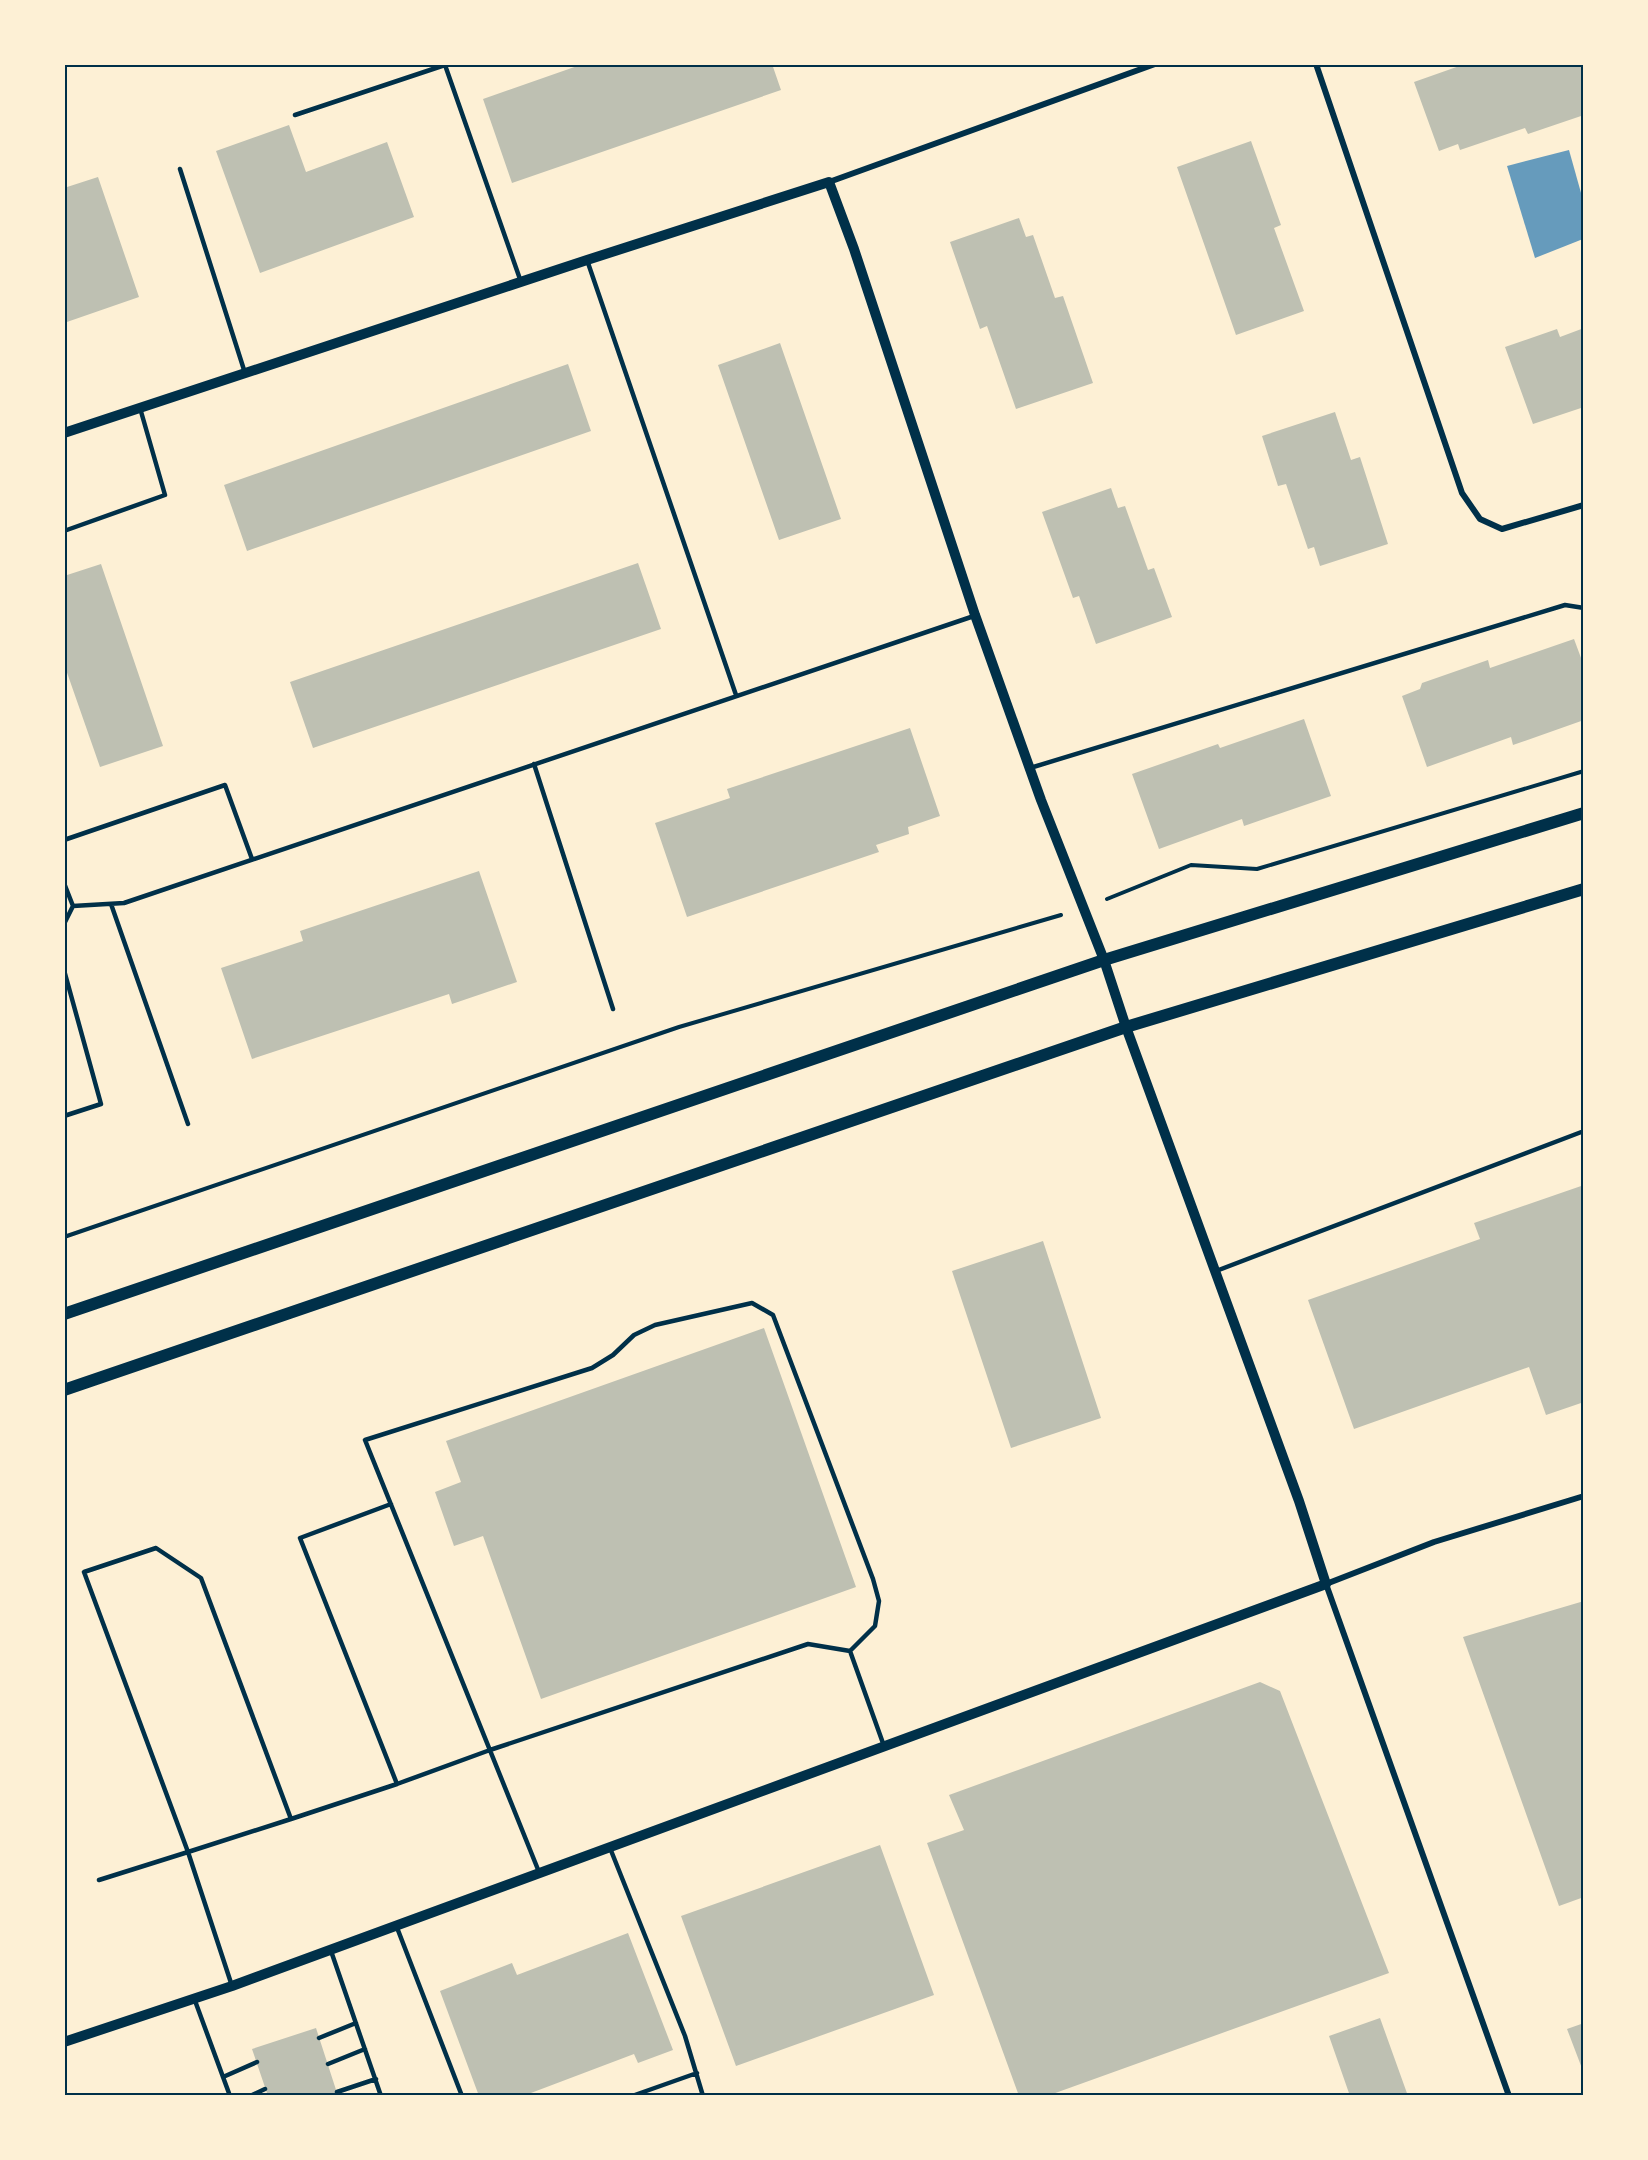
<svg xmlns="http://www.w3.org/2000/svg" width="1648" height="2160" font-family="Montserrat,sans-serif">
  <rect width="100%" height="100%" fill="#fdf0d5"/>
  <path fill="#669bbc" d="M1569 150 1583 200V239L1535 258 1507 166Z"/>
  <path fill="#bec0b2" d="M583 64H772L781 90 512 183 483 99Z
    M1465 64H1584V115L1528 134 1525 128 1460 150 1458 144 1439 151 1414 82Z
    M289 125 306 172 387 142 414 217 260 273 216 151Z
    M1251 141 1281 225 1274 228 1304 311 1236 335 1177 167Z
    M98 177 139 297 64 323V188Z
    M1019 218 1026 237 1033 235 1055 298 1063 296 1093 383 1016 409 987 326 980 329 950 242Z
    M1584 328V415L1581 408 1533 424 1505 347 1557 329 1560 337Z
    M780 343 841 519 779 540 718 365Z
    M568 364 591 431 247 551 224 485Z
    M1335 412 1351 460 1360 457 1388 544 1320 566 1314 547 1308 549 1286 484 1278 486 1262 436Z
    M1111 488 1118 508 1125 506 1148 570 1154 568 1172 617 1096 644 1079 596 1073 598 1042 512Z
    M638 563 661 629 313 748 290 682Z
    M101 564 163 746 100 767 64 664V576Z
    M1574 639 1584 666V720L1513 745 1511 737 1427 767 1402 696 1420 689 1422 683 1488 660 1490 668Z
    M1304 719 1331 796 1244 826 1242 819 1159 849 1132 774 1218 744 1220 748Z
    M910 728 940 816 908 827 909 834 876 845 879 852 687 917 655 823 730 798 727 789Z
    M479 871 517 982 452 1004 449 994 252 1059 221 968 303 941 300 931Z
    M1584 1185V1402L1546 1415 1529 1367 1354 1429 1308 1300 1480 1239 1474 1223Z
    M1043 1241 1101 1418 1011 1448 952 1271Z
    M764 1328 856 1587 541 1699 483 1536 454 1546 435 1492 461 1482 446 1441Z
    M1584 1601V1897L1559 1906 1463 1637Z
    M1260 1682 1280 1691 1389 1973 1047 2096H1019L927 1843 964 1830 949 1795Z
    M880 1845 934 1995 736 2066 681 1916Z
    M628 1933 673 2050 638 2063 634 2054 523 2096H479L440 1991 512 1963 517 1975Z
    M1380 2018 1408 2096H1350L1329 2036Z
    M1584 2023V2071H1583L1567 2029Z
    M316 2028 338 2096H268L252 2049Z"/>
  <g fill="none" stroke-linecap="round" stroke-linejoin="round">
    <path stroke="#003049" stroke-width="4" d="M1107 899 1191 865 1257 869 1584 771
      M64 1237 679 1027 1061 915"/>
    <path stroke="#003049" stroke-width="4.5" d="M295 115 445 65 521 282
      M180 169 245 373
      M587 260 736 695
      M64 531 165 495 140 408
      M534 764 613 1009
      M1030 768 1565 605 1584 608
      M64 840 225 785 252 859
      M64 883 73 906 64 924
      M111 904 188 1124
      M73 906 124 903 974 616
      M64 970 101 1104 64 1116
      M1216 1271 1584 1131
      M391 1504 300 1538 397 1784 490 1750 808 1644 850 1651
      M291 1819 188 1852 84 1572 156 1548 201 1578 291 1819 397 1784
      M610 1848 685 2036 703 2096
      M539 1872 365 1440 592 1368 613 1355 634 1335 655 1325 752 1303 773 1315 873 1579 879 1601 875 1626 850 1651 884 1746
      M99 1880 188 1852 232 1986
      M396 1925 462 2096
      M331 1951 381 2096
      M194 1998 230 2096
      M319 2038 356 2023
      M328 2064 365 2049
      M223 2077 257 2062
      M337 2092 376 2079
      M250 2096 265 2089
      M632 2096 697 2073"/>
    <path stroke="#003049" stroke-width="6" d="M1316 64 1462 493 1480 519 1502 529 1584 505
      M829 182 1155 64
      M1509 2096 1326 1584 1434 1542 1584 1496"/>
    <path stroke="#003049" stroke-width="10" d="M64 433 587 260 829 182 854 249 975 615 1041 800 1104 960 1126 1027 1299 1501 1326 1584 232 1986 64 2042"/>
    <path stroke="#003049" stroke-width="12" d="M64 1314 1104 960 1584 813
      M64 1390 1126 1027 1584 889"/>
  </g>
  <rect width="1648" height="2160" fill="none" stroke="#fdf0d5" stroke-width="132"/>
  <rect x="66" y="66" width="1516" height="2028" fill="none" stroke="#003049" stroke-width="2"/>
</svg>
